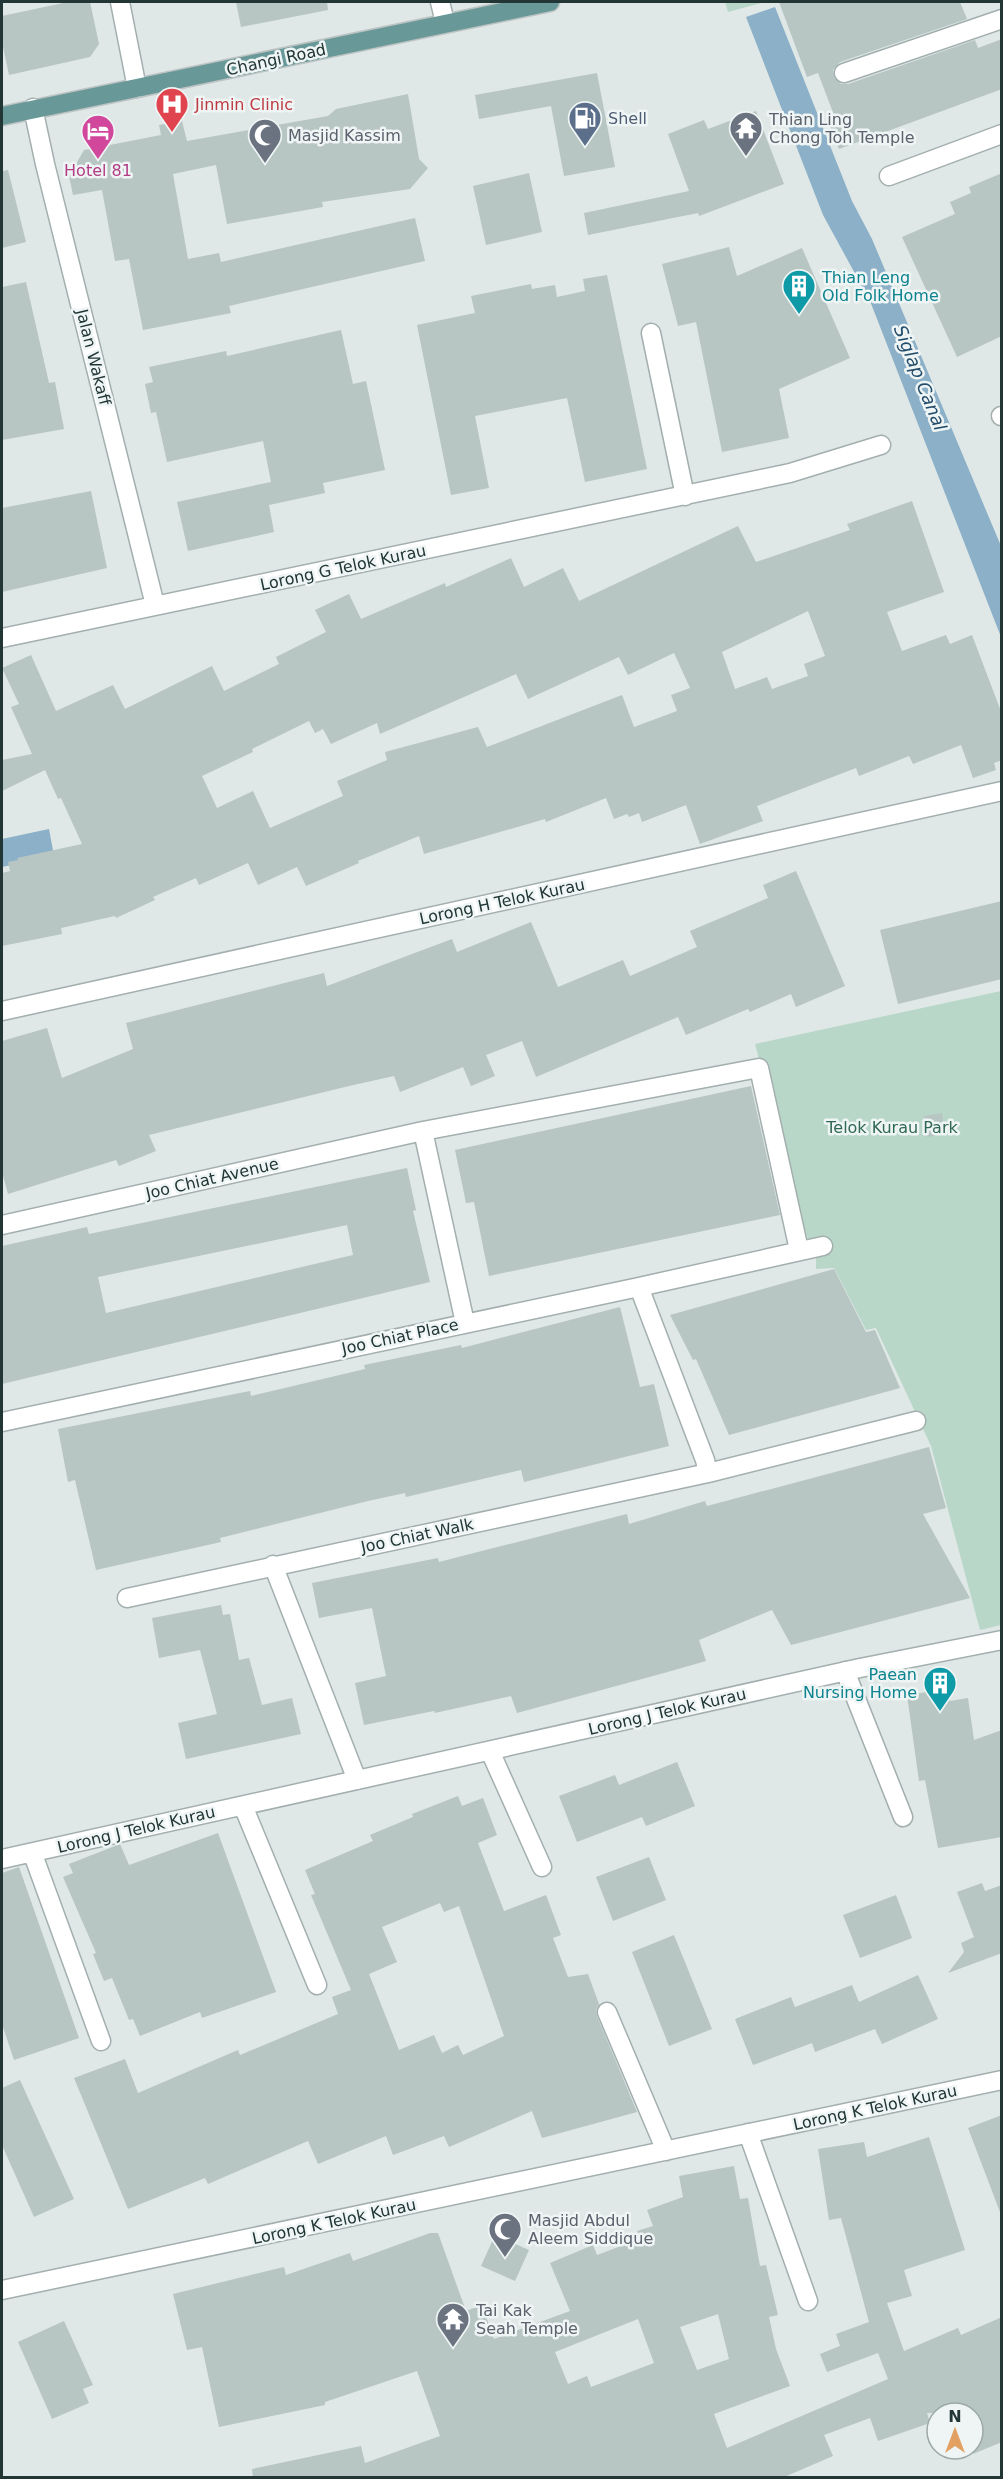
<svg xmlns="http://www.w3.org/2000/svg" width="1003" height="2479" font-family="'DejaVu Sans',sans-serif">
  <rect width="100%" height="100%" fill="#dfe8e6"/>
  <path fill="#b9d7c9" d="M725 2H765L728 12Z
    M1001 991V1625L980 1630 931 1446 876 1328 866 1330 834 1268 816 1269V1258L824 1255 820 1236 808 1239 806 1234 755 1044Z"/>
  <path fill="#8cb0c8" d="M775 7 852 201 872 239 1001 546V637L870 301 823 215 746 17Z
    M49 829 54 856 2 867V839Z"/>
  <path fill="#b7c5c3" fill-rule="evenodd" d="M68 2H90L99 44 90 57 9 75 2 42V16Z
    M236 2H327L328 10 241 27Z
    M779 2H960L967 19 840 62 833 70 834 77 841 84H848L975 40 978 48 1002 39V89L839 149 827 118 834 115 818 73 807 77Z
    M597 73 615 167 564 176 551 106 479 119 475 95Z
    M408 94 419 159 428 168 410 189 322 202 323 207 227 224 216 165 173 174 188 259 219 253 221 262 415 218 425 261 229 306 231 313 143 330 129 259 115 261 102 190 73 195 69 176 84 150 161 135 159 125 182 121 187 141 328 116 336 109Z
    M756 111 784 184 699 216 698 213 588 235 584 213 689 191 668 134 704 120 708 129Z
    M8 170 26 242 2 248V171Z
    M529 173 542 232 486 245 473 186Z
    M1002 173V336L957 357 902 237 955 214 950 202 971 193 969 187Z
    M729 247 737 276 802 248 850 358 779 389 789 438 722 452 696 322 678 326 662 264Z
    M607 275 647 469 585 482 567 398 475 416 489 488 451 495 417 325 475 313 471 296 531 284 532 289 555 285 557 297 585 291 583 279Z
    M26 282 49 383 55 382 64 429 2 440V287Z
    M341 330 353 384 366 381 385 470 323 483 325 493 269 505 274 532 188 551 177 502 271 482 263 441 167 462 156 412 151 413 145 384 153 382 149 367 226 351 227 356Z
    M91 491 107 568 2 592V508Z
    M912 501 944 592 887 612 902 651 946 635 950 644 972 635 1002 714V760L994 763 996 770 973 778 961 745 913 764 909 756 859 776 856 768 757 806 763 821 700 844 686 805 642 822 639 813 629 817 627 814 614 819 606 798 546 822 545 819 424 854 419 836 358 861 359 863 306 886 297 867 258 885 248 863 199 885 196 878 153 897 155 900 116 918 115 916 61 928 62 934 2 946V873L10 871 8 862 18 860 17 858 82 844 61 798 58 799 45 770 2 791V760L32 754 11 707 19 704 2 668 31 655 56 711 113 685 125 709 212 666 224 691 279 664 276 657 326 632 315 610 349 594 361 619 445 583 446 587 511 558 524 587 563 568 579 601 738 526 756 562 850 530 847 524ZM808 611 825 656 804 664 808 676 772 689 767 677 735 689 722 652ZM674 653 690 688 671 695 677 711 634 727 622 695 487 747 478 727 385 752 387 760 337 781 343 796 270 828 253 791 217 808 202 776 253 752 252 749 309 721 315 733 323 729 331 744 377 723 380 734 516 674 528 699 619 657 628 675Z
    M796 871 845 986 796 1007 791 994 750 1012 748 1009 686 1035 678 1017 536 1077 522 1041 486 1055 495 1076 471 1086 463 1067 400 1092 394 1076 349 1086 149 1135 156 1151 119 1166 116 1160 8 1194 2 1172V1041L47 1028 62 1078 133 1049 126 1023 324 973 327 986 452 939 457 952 531 922 558 987 623 960 630 976 697 947 690 931 768 898 763 885Z
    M1002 901V979L898 1004 880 930Z
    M751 1086 780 1215 489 1276 474 1202 466 1203 455 1150Z
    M942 1113 945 1134 927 1137 924 1116Z
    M407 1168 416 1210 413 1211 430 1282 2 1384V1246L87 1227 89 1234ZM347 1225 353 1255 106 1313 98 1277Z
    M834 1269 866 1332 875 1330 900 1388 729 1435 696 1359 693 1360 670 1315Z
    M620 1307 640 1387 654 1384 669 1446 524 1482 521 1470 406 1497 405 1493 368 1501 220 1538 221 1542 96 1570 75 1480 68 1482 58 1429 250 1391 251 1396 365 1369 364 1365 461 1345 462 1348Z
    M929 1447 946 1508 923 1514 970 1598 791 1645 772 1610 699 1640 706 1661 664 1673 517 1713 511 1696 435 1713 434 1711 364 1725 355 1683 386 1676 372 1608 319 1618 312 1583 438 1558 439 1562 627 1514 629 1524 705 1501 707 1506Z
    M221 1605 223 1615 230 1614 239 1660 249 1658 262 1705 292 1698 301 1734 186 1759 178 1723 217 1714 200 1650 159 1658 152 1618Z
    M948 1689 950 1701 968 1698 974 1740 1002 1730V1837L938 1848 925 1780 919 1781 907 1695Z
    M677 1762 695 1806 646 1826 642 1817 577 1842 559 1796 615 1775 619 1785Z
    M458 1796 462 1806 483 1798 497 1835 478 1843 504 1911 546 1895 561 1935 553 1938 568 1977 588 1974 599 2004 596 2010 597 2016 637 2112 542 2138 532 2111 449 2147 444 2136 393 2155 386 2136 318 2164 308 2141 208 2184 205 2178 128 2209 74 2078 125 2059 138 2093 238 2050 240 2055 338 2014 332 1997 351 1990 311 1895 315 1894 305 1870 373 1841 370 1835 413 1817 412 1814ZM440 1903 444 1912 459 1906 504 2036 463 2055 458 2045 442 2053 434 2035 399 2050 369 1974 397 1962 382 1927Z
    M218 1833 276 1992 202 2018 200 2012 140 2036 133 2019 129 2020 112 1978 104 1981 93 1954 96 1953 63 1877 73 1873 69 1864 120 1844 129 1865Z
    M649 1857 666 1900 613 1921 596 1877Z
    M19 1867 79 2038 14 2060 2 2024V1873Z
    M982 1883 985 1891 1002 1885V1953L948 1973 964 1952 961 1943 974 1937 957 1892Z
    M896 1895 912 1938 860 1958 843 1915Z
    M674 1935 712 2029 669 2046 632 1952Z
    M918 1975 938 2019 882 2044 875 2029 815 2052 812 2043 753 2065 735 2019 791 1997 795 2007 852 1985 859 2002Z
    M20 2080 74 2199 34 2217 2 2145V2088Z
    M1002 2115V2212H1000L968 2128Z
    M929 2137 965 2250 904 2270 912 2296 887 2303 904 2351 958 2328 961 2335 1002 2317V2442L973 2454V2413H927L930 2423 878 2441 870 2418 824 2435 833 2456 782 2478H253L252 2469 361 2446 365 2463 440 2436 417 2371 325 2402V2405L219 2427 202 2347 187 2350 173 2294 284 2267 286 2275 350 2253 353 2261 430 2233H438L466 2311 482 2305 494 2339 570 2311 550 2263 593 2245 597 2255 640 2239 637 2231 653 2226 647 2210 683 2197 679 2176 734 2166 740 2199 748 2198 760 2266 766 2265 778 2315 769 2317 776 2349 790 2386 714 2414 727 2448 888 2379 878 2353 827 2372 820 2354 840 2346 836 2334 869 2322 841 2218 829 2220 818 2149 864 2142 867 2157ZM718 2314 729 2359 697 2370 680 2327ZM638 2319 654 2363 591 2387 587 2376 568 2384 555 2352Z
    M495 2235 529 2250 515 2281 481 2266Z
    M64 2321 93 2385 83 2389 89 2403 52 2419 18 2342Z"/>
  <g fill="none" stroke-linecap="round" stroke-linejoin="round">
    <defs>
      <path id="street" d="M120 2 137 88
        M440 2 445 22
        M844 73 1002 19
        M33 108 45 164 155 605
        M889 176 1002 134
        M651 333 685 496
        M1001 416H1002
        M2 638 790 473 881 445
        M2 1011 1002 791
        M423 1131 465 1323
        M2 1225 423 1131 759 1068 799 1250
        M639 1287 705 1460 708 1473
        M2 1422 639 1287 823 1246
        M273 1565 357 1780
        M127 1598 708 1473 916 1421
        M845 1671 903 1817
        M490 1751 542 1867
        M241 1806 246 1813 317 1985
        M31 1853 35 1860 101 2041
        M2 1859 860 1668 1002 1640
        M607 2012 666 2151
        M748 2133 808 2301
        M2 2290 1002 2080"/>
      <path id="primary" d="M2 116 550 2"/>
    </defs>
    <use href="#street" stroke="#a3afae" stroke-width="21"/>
    <use href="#primary" stroke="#bdc3c3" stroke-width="21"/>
    <use href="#street" stroke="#fff" stroke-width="18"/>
    <use href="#primary" stroke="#689998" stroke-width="18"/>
  </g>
  <defs>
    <symbol id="hospital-pin" viewBox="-11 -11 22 30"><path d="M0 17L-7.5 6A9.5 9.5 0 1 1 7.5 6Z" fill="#e0444e" stroke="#eef5f4"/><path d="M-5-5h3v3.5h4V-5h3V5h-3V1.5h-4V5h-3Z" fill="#fff"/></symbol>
    <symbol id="fuel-pin" viewBox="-11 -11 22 30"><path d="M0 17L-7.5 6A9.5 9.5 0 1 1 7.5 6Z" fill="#5c6f8a" stroke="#eef5f4"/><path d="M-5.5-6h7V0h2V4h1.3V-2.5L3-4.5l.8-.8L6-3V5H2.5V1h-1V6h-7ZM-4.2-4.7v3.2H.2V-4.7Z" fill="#fff"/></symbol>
    <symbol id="temple-pin" viewBox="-11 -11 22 30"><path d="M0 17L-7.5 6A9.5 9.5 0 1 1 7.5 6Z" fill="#6b7280" stroke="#eef5f4"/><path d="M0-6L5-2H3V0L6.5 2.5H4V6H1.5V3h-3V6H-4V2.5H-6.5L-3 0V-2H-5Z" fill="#fff"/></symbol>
    <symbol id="hotel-pin" viewBox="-11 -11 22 30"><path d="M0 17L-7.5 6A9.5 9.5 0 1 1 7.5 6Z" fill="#d1479c" stroke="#eef5f4"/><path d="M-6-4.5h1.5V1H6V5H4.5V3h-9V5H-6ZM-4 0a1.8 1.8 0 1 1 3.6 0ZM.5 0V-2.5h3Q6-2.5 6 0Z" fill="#fff"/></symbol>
    <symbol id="mosque-pin" viewBox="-11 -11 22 30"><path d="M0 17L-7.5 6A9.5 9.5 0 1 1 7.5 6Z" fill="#6b7280" stroke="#eef5f4"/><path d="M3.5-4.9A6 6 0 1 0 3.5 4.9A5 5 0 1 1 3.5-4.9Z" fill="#fff"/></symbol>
    <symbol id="building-pin" viewBox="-11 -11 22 30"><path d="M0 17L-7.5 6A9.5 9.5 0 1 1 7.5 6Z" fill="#0f9aa8" stroke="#eef5f4"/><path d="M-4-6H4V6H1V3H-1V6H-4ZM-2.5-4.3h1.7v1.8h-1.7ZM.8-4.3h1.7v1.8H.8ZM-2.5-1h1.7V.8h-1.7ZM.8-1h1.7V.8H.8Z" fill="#fff"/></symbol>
  </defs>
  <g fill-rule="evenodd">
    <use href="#hospital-pin" x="153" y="85" width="38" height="52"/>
    <use href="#fuel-pin" x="566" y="99" width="38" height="52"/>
    <use href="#temple-pin" x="727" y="109" width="38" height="52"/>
    <use href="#hotel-pin" x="79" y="112" width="38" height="52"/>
    <use href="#mosque-pin" x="246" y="116" width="38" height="52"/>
    <use href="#building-pin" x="780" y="267" width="38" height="52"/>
    <use href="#building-pin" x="921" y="1664" width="38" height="52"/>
    <use href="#mosque-pin" x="486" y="2210" width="38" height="52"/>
    <use href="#temple-pin" x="434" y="2300" width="38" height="52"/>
  </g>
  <g text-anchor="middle" stroke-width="5" stroke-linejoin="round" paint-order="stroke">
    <g font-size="16" fill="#223636" stroke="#eef5f4">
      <text transform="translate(276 59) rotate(-12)" y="6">Changi Road</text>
      <text transform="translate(94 357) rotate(76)" y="6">Jalan Wakaff</text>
      <text transform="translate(343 567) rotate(-12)" y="6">Lorong G Telok Kurau</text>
      <text transform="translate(502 901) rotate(-12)" y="6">Lorong H Telok Kurau</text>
      <text transform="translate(212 1178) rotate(-13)" y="6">Joo Chiat Avenue</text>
      <text transform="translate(400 1336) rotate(-12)" y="6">Joo Chiat Place</text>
      <text transform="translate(417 1535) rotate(-12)" y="6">Joo Chiat Walk</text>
      <text transform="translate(667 1711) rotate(-13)" y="6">Lorong J Telok Kurau</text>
      <text transform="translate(136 1829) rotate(-13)" y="6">Lorong J Telok Kurau</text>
      <text transform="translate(875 2107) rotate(-12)" y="6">Lorong K Telok Kurau</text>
      <text transform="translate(334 2221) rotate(-12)" y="6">Lorong K Telok Kurau</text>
    </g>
    <g font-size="16" fill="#be3a42" stroke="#eef5f4" text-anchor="start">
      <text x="195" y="110">Jinmin Clinic</text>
    </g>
    <g font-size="16" fill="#4e5e75" stroke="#eef5f4" text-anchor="start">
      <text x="608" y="124">Shell</text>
    </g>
    <g font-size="16" fill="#5b616d" stroke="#eef5f4" text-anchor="start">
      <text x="769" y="125">Thian Ling<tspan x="769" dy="18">Chong Toh Temple</tspan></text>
      <text x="288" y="141">Masjid Kassim</text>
      <text x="528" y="2226">Masjid Abdul<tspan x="528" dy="18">Aleem Siddique</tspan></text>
      <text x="476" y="2316">Tai Kak<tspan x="476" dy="18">Seah Temple</tspan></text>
    </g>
    <g font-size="16" fill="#b23c85" stroke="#eef5f4">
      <text x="98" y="176">Hotel 81</text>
    </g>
    <g font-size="16" fill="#0d838f" stroke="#eef5f4" text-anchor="start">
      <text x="822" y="283">Thian Leng<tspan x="822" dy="18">Old Folk Home</tspan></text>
      <text x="917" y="1680" text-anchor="end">Paean<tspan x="917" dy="18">Nursing Home</tspan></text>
    </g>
    <g font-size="16" fill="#316854" stroke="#eef5f4">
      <text x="892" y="1133">Telok Kurau Park</text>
    </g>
    <g font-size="18" font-style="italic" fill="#234d6b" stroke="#eef5f4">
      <text transform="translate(920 378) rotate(68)" y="6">Siglap Canal</text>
    </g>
  </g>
  <rect width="1003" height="2479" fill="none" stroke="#223636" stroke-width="6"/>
  <g transform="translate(955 2431)"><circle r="28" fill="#eef5f4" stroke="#9ca9a8" stroke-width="1.5"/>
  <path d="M0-4.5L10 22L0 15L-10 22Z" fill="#e2a163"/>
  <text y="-9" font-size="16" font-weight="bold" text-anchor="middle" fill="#223636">N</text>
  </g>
</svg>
